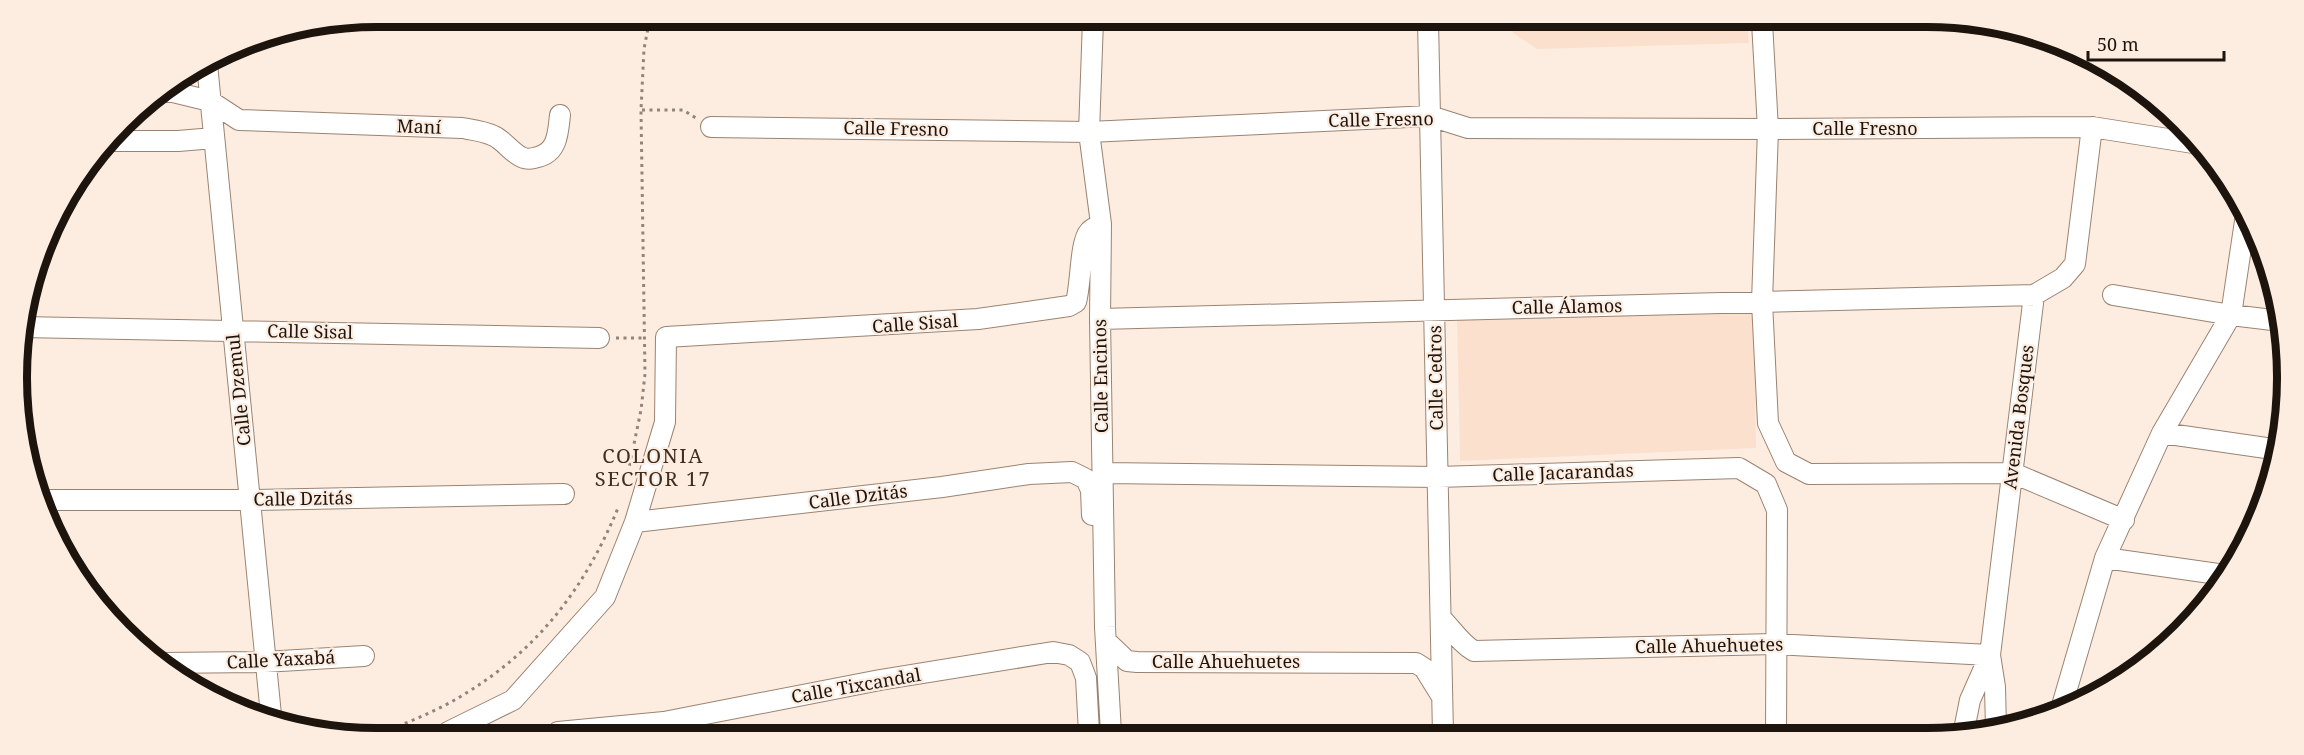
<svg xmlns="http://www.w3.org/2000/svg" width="2304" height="755" font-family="'Noto Serif',serif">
  <rect width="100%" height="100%" fill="#fdede1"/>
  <path fill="#fbe0cd" d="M1511 21 1747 22 1749 43 1537 49 1513 33Z
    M1754 313 1756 448 1460 461 1457 318Z"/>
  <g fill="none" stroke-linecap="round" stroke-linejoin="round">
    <defs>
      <path id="minor" d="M1093 20 1089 132 1101 224 1100 319 1105 627 1111 733
        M1428 21 1443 734
        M1762 22 1768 129 1762 302 1768 423 1786 462 1809 474 2013 473 2124 520
        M207 64 271 715
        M162 92H173L210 101 239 120 462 128C474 130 484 131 494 136 505 141 513 155 524 158 529 160 533 158 538 157 558 152 558 132 560 115
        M711 127 1089 132 1430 116 1468 128 1768 129 2092 127 2193 143
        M113 141H178L214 138
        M2113 295 2231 315 2281 321
        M1100 319 2034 295
        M21 327 599 338
        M2162 433 2280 450
        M1103 473 1438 477 1739 468 1766 484 1777 510 1776 735
        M42 500H251L564 494
        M635 522 942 487 1029 474 1072 472 1086 479 1091 490 1092 515
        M2105 558 2225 575
        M1441 618C1452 629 1461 644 1474 651L1775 644 1990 655
        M1107 642 1127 661 1137 662 1416 663 1424 668 1442 697
        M162 663 264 662 364 656
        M2061 709 2105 558 2162 433 2231 315 2245 221
        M1996 729 1995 687 1990 655 2034 295 2063 278 2075 264 2092 127
        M448 732 513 700 605 597 635 522 665 422 666 337 978 319 1069 306 1076 302C1081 285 1080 242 1089 232 1092 228 1098 226 1101 224
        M558 732 664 722 880 680 1053 652 1069 655 1080 662 1086 678 1089 733
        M1963 735 1970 700 1990 655"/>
    </defs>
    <use href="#minor" stroke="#9b8371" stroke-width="22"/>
    <path stroke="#91847a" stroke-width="3" stroke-dasharray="3 4.5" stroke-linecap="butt" d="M642 110H683L696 118
      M616 338H645
      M628 473 641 410 645 374 641 110 644 49 650 18
      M384 732C411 721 439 710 463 695 538 650 585 588 618 508"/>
    <use href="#minor" stroke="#fff" stroke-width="20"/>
  </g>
  <g text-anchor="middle" stroke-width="4.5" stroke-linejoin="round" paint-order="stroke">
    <g font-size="18" fill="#1d140d" stroke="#fdede1">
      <text transform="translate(1381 120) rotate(-1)" y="6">Calle Fresno</text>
      <text transform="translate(419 127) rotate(2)" y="6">Maní</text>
      <text transform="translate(896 129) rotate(1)" y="6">Calle Fresno</text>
      <text x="1865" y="135">Calle Fresno</text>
      <text transform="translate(1567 307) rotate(-1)" y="6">Calle Álamos</text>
      <text transform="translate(915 324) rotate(-4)" y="6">Calle Sisal</text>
      <text transform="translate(310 332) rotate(1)" y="6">Calle Sisal</text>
      <text transform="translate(1101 376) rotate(-91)" y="6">Calle Encinos</text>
      <text transform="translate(1436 378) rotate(-91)" y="6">Calle Cedros</text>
      <text transform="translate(239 390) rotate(-96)" y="6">Calle Dzemul</text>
      <text transform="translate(2019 417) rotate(-83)" y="6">Avenida Bosques</text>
      <text transform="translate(1563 473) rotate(-2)" y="6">Calle Jacarandas</text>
      <text transform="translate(858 497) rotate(-7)" y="6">Calle Dzitás</text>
      <text transform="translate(303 499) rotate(-1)" y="6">Calle Dzitás</text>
      <text transform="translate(1709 646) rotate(-1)" y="6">Calle Ahuehuetes</text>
      <text transform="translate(281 660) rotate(-3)" y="6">Calle Yaxabá</text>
      <text x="1226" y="668">Calle Ahuehuetes</text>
      <text transform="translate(856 686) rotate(-10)" y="6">Calle Tixcandal</text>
    </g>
    <g font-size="20" letter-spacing="1.5" fill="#412d1d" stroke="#fdede1">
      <text x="653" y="463">COLONIA<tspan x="653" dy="23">SECTOR 17</tspan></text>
    </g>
  </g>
  <path d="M0 0H2304V755H0ZM377 27H1927A350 350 0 0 1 2277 377V378A350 350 0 0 1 1927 728H377A350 350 0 0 1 27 378V377A350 350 0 0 1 377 27Z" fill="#fdede1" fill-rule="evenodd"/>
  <path fill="none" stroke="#1d140d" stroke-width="8" d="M377 27H1927A350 350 0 0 1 2277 377V378A350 350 0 0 1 1927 728H377A350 350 0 0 1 27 378V377A350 350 0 0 1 377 27Z"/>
  <path d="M2088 51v9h136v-9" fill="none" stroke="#1d140d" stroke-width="3"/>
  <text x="2097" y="51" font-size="18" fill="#1d140d" stroke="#fdede1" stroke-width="4.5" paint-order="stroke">50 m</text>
</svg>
